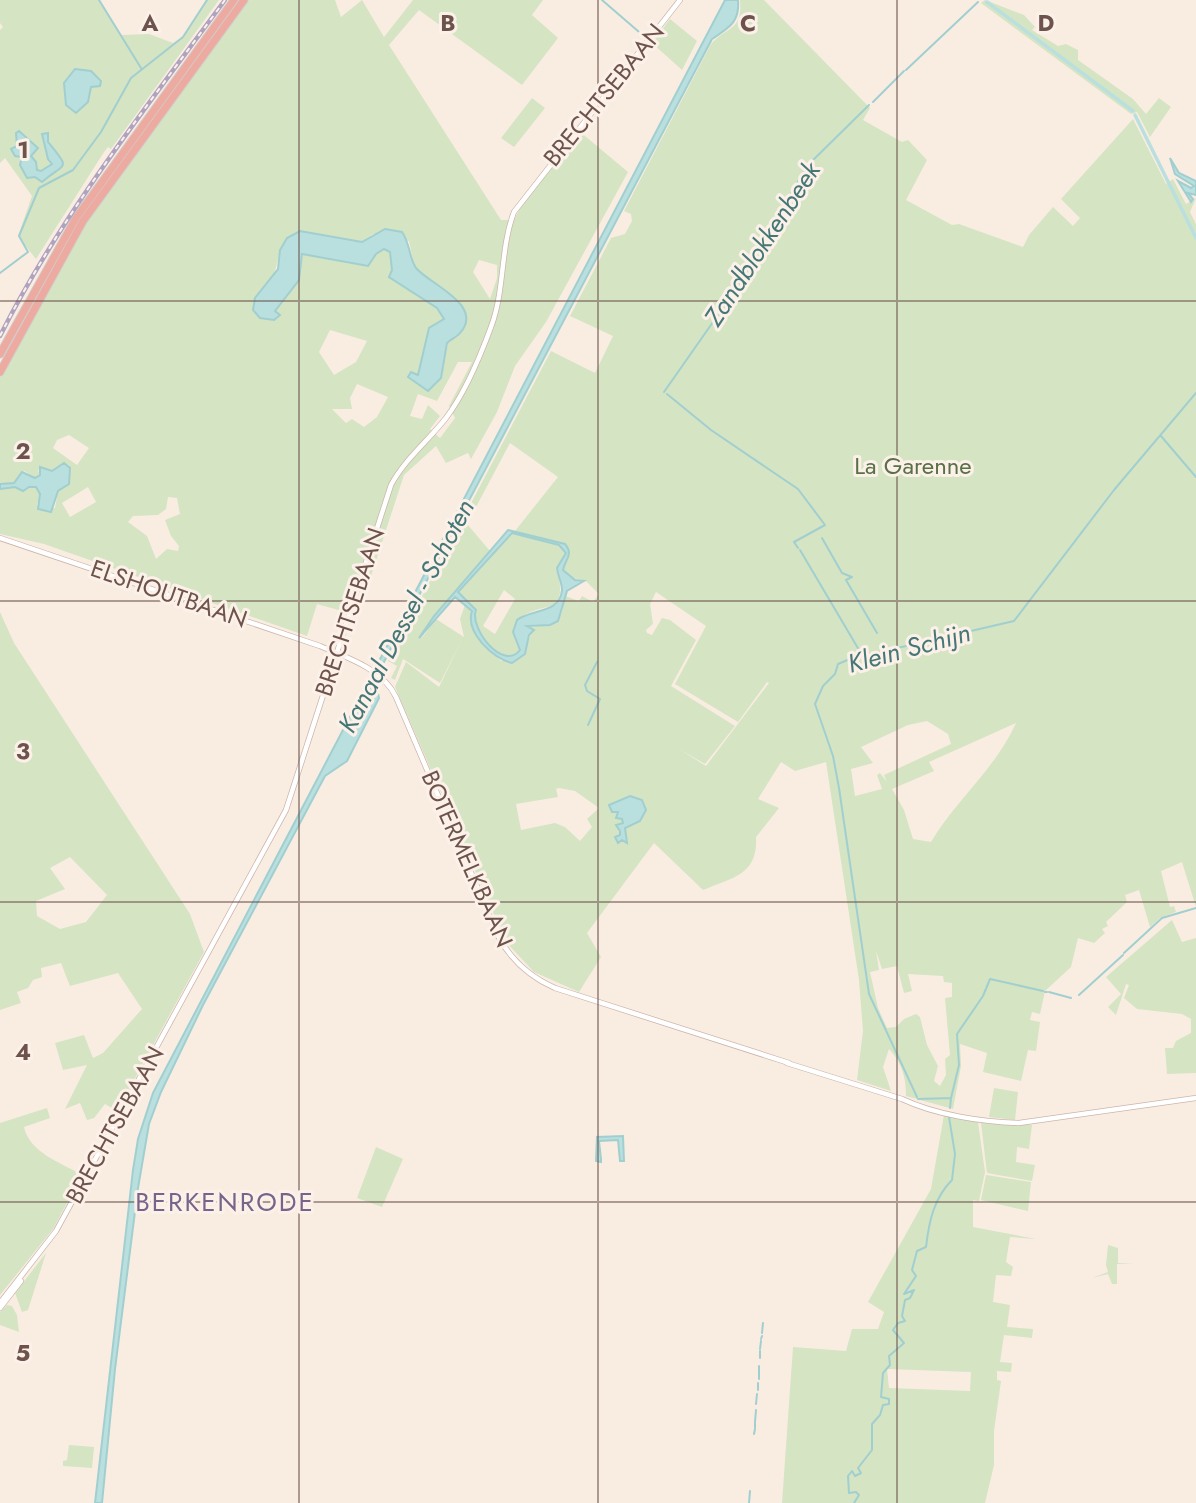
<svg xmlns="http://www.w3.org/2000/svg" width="1196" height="1503" font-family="Jost,sans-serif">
  <rect width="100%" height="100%" fill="#f9ede2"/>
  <path fill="#d5e4c3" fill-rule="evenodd" d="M0 0H98L121 35 149 34 173 43 183 37 207 0H219L111 149 108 147 104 152 36 259 18 236 32 196 5 158 0 163V30L3 27 0 23Z
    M247 0H335L341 17 362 0 384 37 413 0H543L532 15 558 38 522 85 419 10 389 45 501 220H514L525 199 579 131 628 172 546 322 515 366 497 412 471 459 468 453 446 463 436 446 404 475 370 579 351 625 339 621 342 611 317 604 307 636 44 544 0 534V489L15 487 25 490 29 487H36L40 494 37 505 55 508 58 491 69 483V466L63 463 52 471 38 470 40 475 35 478 24 471 14 483 0 484V377L20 336 85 222ZM373 234 409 241 414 265 461 332 448 343 441 378 408 376H418L439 324 444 319 437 308 389 277 392 270 390 252 384 249 376 254 368 266 302 254C301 279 287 291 274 311V276L280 250 362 242ZM479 260 497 265V278L490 299 473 272ZM330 330 367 341 356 362 334 375 319 352ZM458 362H472L449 406 455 418 440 438 430 429 440 416 428 405 422 419 410 416 418 394 437 401ZM357 384 388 397 377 417 364 427 352 419 346 423 332 409H352L350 398ZM69 435 89 448 77 465 53 448 57 440ZM88 487 96 502 70 517 62 503ZM168 497 177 498 180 514 165 520 171 536 179 546 178 551 167 549 156 559 147 536 128 522 133 516 158 515 166 509Z
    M740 0H764L870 108 863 120 902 142 908 140 927 160 906 200 952 225 959 224 1023 247 1029 235 1053 207 1073 226 1080 218 1061 199 1133 119 1166 184 1173 179 1186 204 1196 198 1190 212 1196 224V907L1182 862 1161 871 1170 907 1174 906 1176 912 1160 918 1150 927 1139 890 1125 895 1127 902 1106 922 1108 926 1102 929 1105 933 1094 943 1078 938 1071 967 1045 991 1040 1014 1032 1012 1030 1020 1040 1022 1036 1051 1028 1050 1021 1081 983 1072 987 1053 960 1044 961 1066 953 1109 906 1096C906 1077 902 1063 889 1049L883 1067 891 1091 857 1080 863 1031 859 980 826 762 795 771 781 762 758 799 779 808 756 837C758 875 733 877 703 890L654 843 587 933 601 957 579 992 534 972 506 942 395 687 406 662 439 687 463 637 440 683 403 659 395 680 391 678 397 666 388 661 551 351 595 373 613 336 570 316 611 238 625 234 632 221 631 214 624 211 711 44C727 26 743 31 740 0ZM510 443 558 477 515 531 565 544 568 560 563 567C566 579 576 578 586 581L599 594 593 602 582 596 579 601 565 596 562 612 550 625 527 627 532 629 525 654 501 661 481 641 470 616 472 612 465 605 460 619 464 637 436 619 421 639 434 616 490 551 467 524ZM656 592 706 626 675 684 738 722 767 682 769 683 706 766 679 749 705 764 735 726 671 686 696 640 670 620 662 618 652 635 647 633 646 630 653 624 650 604ZM927 721 948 734 951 744 884 775 887 782 880 773 877 775 882 789 855 796 851 769 873 763 861 747 908 725ZM1016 723C996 768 956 800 931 842L913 839 904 810 892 789 934 771 929 762ZM559 788 575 791 599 808 587 819 592 827 580 841 565 827 555 823 521 830 516 804 558 797 556 789ZM876 951 882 969 897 966 904 993 912 991 908 974 943 976 944 982 952 983V997L945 998 950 1055 945 1059 946 1075 940 1086 934 1081 938 1066 927 1045 920 1017 916 1014 904 1019 896 1027 887 1028 878 1008 870 972 879 970Z
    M985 0 1024 15 1035 27 1032 30 1058 46 1066 44 1078 50V60L1133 99 1146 114 1159 98 1171 107 1150 137 1137 112 1131 114 981 3Z
    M670 19 697 41 682 70 652 43Z
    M532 98 545 108 514 147 501 138Z
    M510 533 559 545 566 552 557 568C569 620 544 598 517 620L515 639 520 650C507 666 484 644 478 630 475 623 476 614 473 609 469 603 462 599 458 592ZM504 590 515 599 495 634 483 626Z
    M0 612 14 643 190 914 204 952 117 1111 105 1104 94 1118 87 1120 80 1103 65 1109 87 1065 63 1070 55 1043 84 1035 93 1058 103 1053 142 1009 118 973 70 986 61 963 41 968 42 977 33 980 28 988 17 992 21 1003 0 1010ZM70 857 107 895 86 922 60 929 37 916 36 901 65 889 50 868Z
    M1172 920 1182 942 1196 938V1073L1167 1074 1165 1048H1173L1176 1041 1191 1033V1019L1182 1014 1137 1009 1124 998 1129 985 1126 984 1116 1015 1108 1007 1121 994 1106 977Z
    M994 1088 1018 1092 1015 1120 989 1117Z
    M47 1108 50 1118 24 1127C30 1153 60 1162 82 1175L53 1229 0 1295V1123Z
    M944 1115 978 1122 985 1172 979 1201 973 1200V1227L1036 1239 1010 1237 1006 1262 1013 1267 1011 1276 996 1275 993 1302 1010 1305 1007 1327 1033 1329 1032 1338 1004 1335 1000 1362 1012 1363 1011 1372 997 1371V1380L1001 1381 994 1431V1465L985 1503H782L793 1347 846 1351 852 1329H878L884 1312 868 1302 931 1189ZM887 1369 971 1372 970 1391 889 1388Z
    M981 1123 1032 1125 1029 1149 1017 1147 1016 1162 1035 1165 1032 1181 987 1173Z
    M376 1147 403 1159 382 1207 357 1198Z
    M986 1175 1031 1182 1028 1211 981 1200Z
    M1108 1245 1118 1248V1263L1133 1264H1117V1284H1112L1108 1274 1092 1278 1108 1272 1106 1265Z
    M46 1253 28 1310 22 1312 15 1293Z
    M7 1305 12 1306 17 1315 19 1332 0 1325V1312Z
    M69 1445 94 1447 92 1468 63 1466V1461L67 1460Z"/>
  <path fill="#badfdf" stroke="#a1cfd0" stroke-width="2" fill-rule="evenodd" d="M725 0H738C740 23 728 28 712 39L375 679 379 698 347 761 325 776 203 1005 161 1092 149 1124 138 1188 115 1369 102 1503H95L133 1170 138 1139 153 1093Z
    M75 69 91 71 101 81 100 86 91 87 88 102 76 113 66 105 64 83Z
    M19 131 38 148 31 156 36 162 37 170 41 171 52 164 48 159 42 134 48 133V142C72 171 65 162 42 182L35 177 27 178 20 165 22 157 15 156 11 149 17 146 16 133Z
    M1170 158 1179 173 1196 181V195L1188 193 1193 199 1191 202 1178 181 1191 188 1194 186 1175 174Z
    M385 229 402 232C410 243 409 258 416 268 429 284 485 305 460 333 457 337 451 339 447 343L441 378 428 391 408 377 411 372 418 375 429 328 444 319 437 308 389 277 392 270 390 252 384 249 376 254 368 266 302 254 299 280 275 311 280 315 274 320 260 318 253 310 255 298 278 269 280 250 287 238 300 231 362 242Z
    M64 463 70 468 69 484 58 491 51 512 38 509 40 494 36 487H29L23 491 15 487 0 489V484L14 483 22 472 35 478 40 475V467L52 471Z
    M508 530 565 544C574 555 565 559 563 570L575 580 584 581 567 591 558 621 550 625 527 626 534 630 529 635 525 654 512 663C493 659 465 632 472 611L455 597 419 638 434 616ZM512 533 559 545 566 553 557 568C558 577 562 582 562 590 560 614 531 609 517 620L513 632 520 650C503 672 469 628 476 610L458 592Z
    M630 796 642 800 646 810 640 821 625 828 627 843 622 840 618 843 615 837 620 835V831L616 825 623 823 622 819 616 818 618 812H612L609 805Z
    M623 1136 624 1161H620L618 1140 599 1141 601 1159V1162L596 1161 597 1137Z"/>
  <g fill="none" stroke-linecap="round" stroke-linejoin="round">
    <path stroke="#a1cfd0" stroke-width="2" d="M99 0 141 68
      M602 0 646 38
      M906 70 978 2
      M873 102 904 71
      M0 273 28 252 19 236 39 188 73 170 101 132 131 78 183 37 207 0
      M664 392 734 292 807 166 869 105
      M667 394 711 430 798 489 825 525 794 542 798 548
      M1161 436 1196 477
      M822 538 842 573 852 577 846 580 877 633
      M800 550 862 655
      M588 725 600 699 587 691 585 685 597 662
      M1124 953 1162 918 1196 908
      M1045 992H1047
      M1049 992 1071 998
      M1079 995 1123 955
      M917 1097 869 994 839 788 833 756 815 704 823 686 835 674 838 664 850 659 1014 621 1114 490 1196 393
      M951 1098 959 1065 957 1034 983 996 990 979 1043 991
      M918 1099 951 1098 950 1108
      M762 1333 763 1323
      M761 1339 762 1336
      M760 1349 761 1341
      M760 1358V1351
      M759 1379V1366
      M758 1390V1383
      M756 1404 757 1394
      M755 1422 756 1410
      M755 1428V1423
      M754 1434 755 1429
      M749 1503 750 1491
      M854 1503 859 1495 856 1492 849 1493 848 1476 852 1471 855 1476 861 1473 858 1468 872 1450V1424L880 1415 883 1405 889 1404V1399L881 1397 883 1373 890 1365 889 1356 904 1343 893 1330 898 1323 905 1321 902 1316 905 1300 910 1298 914 1290 904 1294 916 1276 912 1270 917 1251 926 1247C929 1221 934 1198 952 1180L955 1154 949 1117"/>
    <path stroke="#badfdf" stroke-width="3.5" d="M987 2 1133 111
      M1135 115 1196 238"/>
    <defs>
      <path id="secondary" d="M0 538 320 646C346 657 383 669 396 697L498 936C511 960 530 977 555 988L789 1063
        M787 1063 902 1099
        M902 1099C936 1115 982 1122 1019 1123L1196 1098
        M0 1303 56 1231 286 810 391 485C405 459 428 441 446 418 465 393 480 357 491 327 505 290 500 249 514 212L680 0
        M0 1308 21 1281"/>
      <path id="highway" d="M0 354 76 218 234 0
        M0 372 83 221 244 0"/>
    </defs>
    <use href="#secondary" stroke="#cdb5ab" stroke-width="6"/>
    <use href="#highway" stroke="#d3cbc9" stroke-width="9"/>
    <use href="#secondary" stroke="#fff" stroke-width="4.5"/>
    <use href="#highway" stroke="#ecaaa0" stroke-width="7"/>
    <defs>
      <path id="rail" d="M0 336C61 215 145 109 225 0"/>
    </defs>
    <use href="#rail" stroke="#afa3c0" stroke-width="4.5"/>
    <use href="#rail" stroke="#fcf1e8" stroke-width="2" stroke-dasharray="5" stroke-linecap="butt"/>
  </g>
  <path fill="none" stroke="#6d534c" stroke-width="2" stroke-opacity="0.55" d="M299 0V1503M598 0V1503M897 0V1503M0 301H1196M0 601H1196M0 902H1196M0 1202H1196"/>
  <g text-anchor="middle" stroke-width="6" stroke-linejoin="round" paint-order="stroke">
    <g font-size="24" fill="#6d534c" stroke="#fcf1e8">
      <text transform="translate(604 95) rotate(-51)" y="8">BRECHTSEBAAN</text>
      <text transform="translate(169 594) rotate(19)" y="8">ELSHOUTBAAN</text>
      <text transform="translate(350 612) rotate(-72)" y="8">BRECHTSEBAAN</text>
      <text transform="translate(467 859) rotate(66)" y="8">BOTERMELKBAAN</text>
      <text transform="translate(115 1125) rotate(-61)" y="8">BRECHTSEBAAN</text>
    </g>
    <g font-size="24" fill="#597146" stroke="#fcf1e8">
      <text x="913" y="474">La Garenne</text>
    </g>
    <g font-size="26" font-style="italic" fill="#467777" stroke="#fcf1e8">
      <text transform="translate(762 244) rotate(-57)" y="9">Zandblokkenbeek</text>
      <text transform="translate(406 616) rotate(-62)" y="9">Kanaal Dessel - Schoten</text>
      <text transform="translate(909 648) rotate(-15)" y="9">Klein Schijn</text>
    </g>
    <g font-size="26" letter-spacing="2" fill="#78648a" stroke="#fcf1e8">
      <text x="225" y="1211">BERKENRODE</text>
    </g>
  </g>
  <g font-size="23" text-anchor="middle" font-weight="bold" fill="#6d534c" stroke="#fcf1e8" stroke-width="6" stroke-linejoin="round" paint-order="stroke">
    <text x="150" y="31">A</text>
    <text x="448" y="31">B</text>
    <text x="748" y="31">C</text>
    <text x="1046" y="31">D</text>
    <text x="23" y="158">1</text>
    <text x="23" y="459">2</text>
    <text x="23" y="759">3</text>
    <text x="23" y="1060">4</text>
    <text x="23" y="1361">5</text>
  </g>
</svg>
